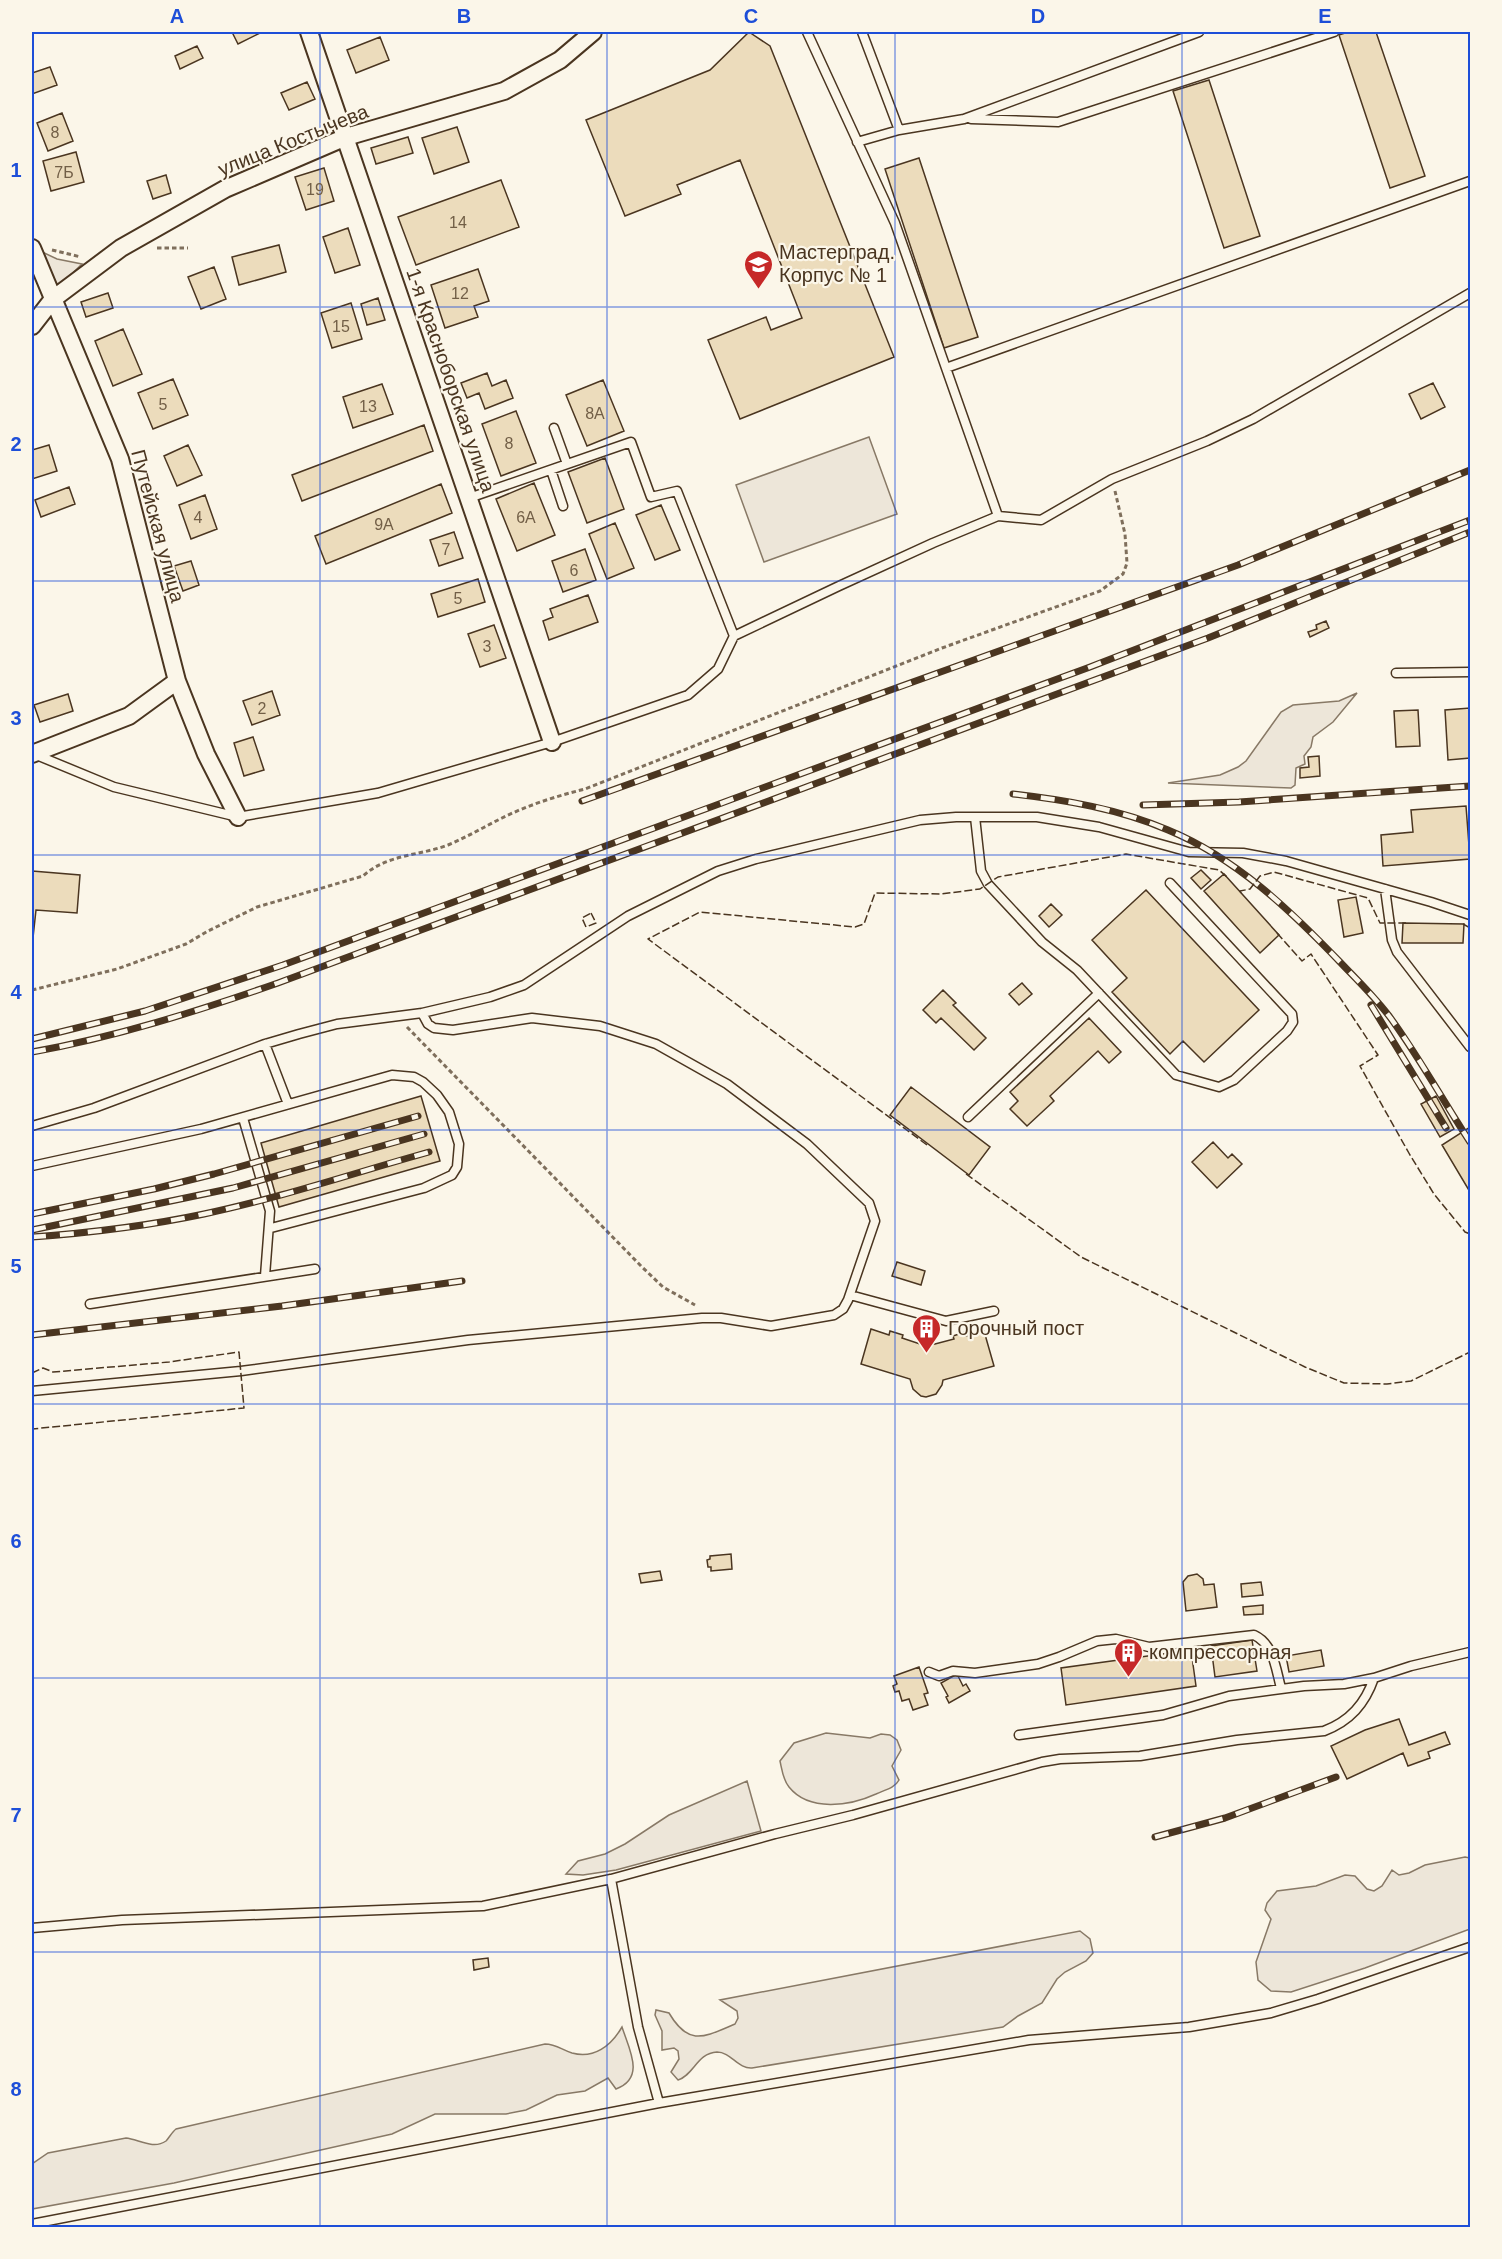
<svg xmlns="http://www.w3.org/2000/svg" width="1502" height="2259" font-family="Arial,sans-serif">
  <rect width="100%" height="100%" fill="#fbf6e9"/>
  <path fill="#ede6d9" stroke="#887966" stroke-width="1.5" d="M38 250 57 259 82 264 56 289Z
    M869 437 897 514 764 562 736 485Z
    M1357 693 1333 722 1313 737 1311 747 1304 756 1305 764 1296 768 1295 785 1291 788 1168 783 1220 775 1238 767 1246 761 1281 712 1293 705 1339 701Z
    M826 1733 870 1738 881 1734 890 1735 897 1740 901 1750 892 1766 899 1780C895 1788 884 1790 876 1794 850 1806 809 1812 789 1787 783 1780 782 1770 780 1761L794 1743Z
    M747 1781 761 1831 616 1870 583 1875 566 1874 578 1861 605 1854 625 1844 669 1815Z
    M1465 1857 1470 1858V1929L1365 1968 1291 1992 1271 1991 1258 1980 1256 1962 1271 1919 1265 1910 1267 1903 1277 1891 1316 1886 1345 1875 1355 1876 1367 1889 1374 1891 1382 1886 1392 1870 1399 1875 1409 1873 1425 1865Z
    M1080 1931 1090 1939 1093 1953 1086 1961 1065 1972 1057 1979 1042 2003 1018 2016 1003 2027 752 2068C738 2069 731 2052 717 2052 697 2053 694 2075 678 2080L671 2072 679 2059 678 2051 674 2048 662 2050V2031L655 2015 656 2010 669 2013C689 2047 704 2037 735 2024L738 2018 737 2011 720 2000Z
    M622 2027C629 2049 646 2078 616 2089L608 2078 585 2091 557 2095 526 2110 506 2114H435L392 2134 174 2183 32 2209V2164L48 2153 126 2138C138 2139 153 2150 166 2141 169 2138 172 2132 176 2129L545 2044C556 2044 562 2050 572 2053 594 2059 611 2046 622 2027Z"/>
  <path fill="#ecdcbc" stroke="#4a3520" stroke-width="1.5" d="M232 32H262L238 44Z
    M749 32 770 46 894 357 740 419 708 340 766 317 771 330 802 318 740 160 677 185 681 194 625 216 586 120 710 70Z
    M1348 32H1376L1425 176 1390 188 1339 35Z
    M380 37 389 60 356 73 347 50Z
    M197 46 203 58 180 69 175 56Z
    M50 67 57 85 32 94V73Z
    M1209 80 1260 236 1224 248 1173 91Z
    M307 82 315 99 289 110 281 93Z
    M62 113 73 141 48 151 37 123Z
    M457 127 469 162 434 174 422 138Z
    M408 137 413 153 376 164 371 148Z
    M76 152 84 182 51 191 43 161Z
    M919 158 978 337 944 348 885 169Z
    M324 168 334 201 306 210 295 177Z
    M166 175 171 193 153 199 147 181Z
    M501 180 519 227 416 265 398 217Z
    M348 228 360 265 335 273 323 237Z
    M279 245 286 272 239 285 232 257Z
    M214 267 226 299 201 309 188 277Z
    M478 269 489 301 474 306 478 317 445 328 431 285Z
    M108 293 113 308 86 317 81 302Z
    M378 298 385 320 367 325 361 304Z
    M351 303 362 339 332 348 321 313Z
    M123 329 142 374 113 386 95 341Z
    M487 373 492 386 506 380 513 398 485 409 479 393 467 398 461 383Z
    M173 379 188 415 153 429 138 393Z
    M603 380 624 431 587 446 566 395Z
    M1433 383 1445 407 1421 419 1409 394Z
    M382 384 393 414 353 428 343 397Z
    M516 411 536 463 501 476 482 424Z
    M424 425 433 451 302 501 292 475Z
    M49 445 57 471 32 479V450Z
    M188 445 202 475 177 486 164 456Z
    M605 458 624 509 587 523 568 472Z
    M534 483 555 535 517 551 496 499Z
    M441 484 452 513 326 564 315 536Z
    M69 487 75 504 41 517 35 500Z
    M205 495 217 529 191 539 179 505Z
    M661 505 680 550 655 560 636 515Z
    M615 523 634 568 607 579 589 534Z
    M454 532 463 558 439 566 430 540Z
    M585 549 596 580 563 592 552 561Z
    M191 561 199 585 183 591 174 566Z
    M478 579 485 602 438 617 431 594Z
    M588 595 598 622 549 640 543 621 553 617 550 609Z
    M1326 621 1329 628 1310 637 1308 632 1317 629 1316 625Z
    M494 625 506 658 480 667 468 634Z
    M272 691 280 715 252 725 243 701Z
    M68 694 73 711 40 722 34 705Z
    M1470 708V758L1448 760 1445 710Z
    M1418 710 1420 746 1396 747 1394 711Z
    M253 737 264 770 244 776 234 743Z
    M1319 756 1320 776 1300 778V768L1309 767 1308 757Z
    M1466 806 1470 859 1383 866 1381 835 1413 832 1411 810Z
    M1201 870 1211 880 1201 889 1191 878Z
    M32 871 80 875 77 913 36 910 32 947Z
    M1224 874 1279 935 1260 953 1204 891Z
    M1146 890 1259 1010 1204 1062 1183 1041 1170 1054 1112 992 1127 978 1092 940Z
    M1356 897 1363 933 1344 937 1338 900Z
    M1051 904 1062 915 1049 927 1039 916Z
    M1403 923 1464 924 1463 943H1402Z
    M1022 983 1032 994 1019 1005 1009 994Z
    M943 990 956 1003 953 1005 986 1038 974 1050 941 1018 936 1023 923 1010Z
    M1089 1018 1121 1052 1109 1063 1098 1051 1050 1096 1054 1101 1027 1126 1010 1109 1018 1101 1010 1092Z
    M911 1087 990 1147 969 1175 890 1115Z
    M421 1096 440 1161 279 1207 261 1143Z
    M1436 1096 1454 1129 1440 1137 1421 1104Z
    M1470 1127V1192L1442 1145Z
    M1213 1142 1228 1158 1232 1154 1242 1164 1217 1188 1192 1162Z
    M897 1262 925 1271 921 1285 892 1276Z
    M871 1329 889 1335 890 1331 903 1335 902 1338 920 1344H935L954 1339 953 1336 965 1332 966 1336 984 1331 994 1366 943 1380 942 1385 936 1394 926 1397 921 1396 913 1389 910 1379 861 1364Z
    M731 1554 732 1569 711 1571V1567H708L707 1560 710 1559V1556Z
    M660 1571 662 1580 641 1583 639 1574Z
    M1197 1574 1203 1579 1204 1585 1214 1584 1217 1607 1186 1611 1183 1582 1188 1576Z
    M1261 1582 1263 1595 1242 1597 1241 1584Z
    M1263 1605V1614L1244 1615 1243 1607Z
    M1252 1640 1257 1671 1215 1677 1211 1646Z
    M1191 1650 1196 1686 1066 1705 1061 1668Z
    M1321 1650 1324 1666 1289 1672 1286 1656Z
    M919 1667 928 1693 924 1694 928 1705 913 1710 909 1699 902 1701 899 1691 895 1692 893 1686 897 1684 894 1676Z
    M957 1674 963 1686 966 1684 970 1691 949 1703 946 1697 948 1696 941 1683Z
    M1399 1719 1409 1745 1445 1732 1450 1744 1428 1752 1430 1758 1408 1766 1403 1753 1347 1779 1331 1746 1365 1730Z
    M488 1958 489 1967 474 1970 473 1960Z"/>
  <g fill="none" stroke-linecap="round" stroke-linejoin="round">
    <defs>
      <path id="lane" d="M807 32 895 223 998 516
        M862 32 899 130 964 119 1199 32
        M971 119 1058 122 1334 32
        M857 142 899 130
        M946 368 1470 181
        M554 428 567 464
        M551 470 563 506
        M469 498 631 442 651 497 677 491 734 636
        M1396 673 1470 672
        M34 754 114 787 238 817 378 793 552 742 688 695 718 669 734 636 839 586 933 543 998 516 1041 520 1112 479 1207 441 1253 419 1470 293
        M975 817 981 871 988 884 1042 942 1077 970 1176 1075 1219 1087 1234 1080 1287 1031 1293 1022 1292 1014 1170 883
        M1385 889 1392 940 1397 952 1470 1047
        M265 1044 288 1104
        M968 1117 1099 993
        M243 1118 270 1211 265 1276
        M32 1126 94 1108 265 1044 299 1034 337 1024 422 1013 490 997 524 985 628 916 718 871 756 859 920 820 956 817H1037L1099 827 1189 852 1243 853 1286 861 1431 902 1470 915
        M32 1166 201 1129 392 1075 414 1077 423 1082 437 1095 449 1112 459 1144 457 1167 452 1175 424 1188 271 1228
        M850 1295 946 1321 994 1311
        M90 1304 315 1269
        M32 1391 241 1371 468 1340 702 1318H721L771 1326 834 1315 843 1309 848 1300 875 1221 869 1203 807 1144 727 1084 656 1044 600 1026 532 1018 453 1030 434 1028 428 1024 422 1013
        M929 1672 939 1676 953 1671 975 1673 1038 1664 1059 1657 1097 1641 1116 1639 1149 1647 1254 1635C1274 1644 1276 1670 1281 1688
        M1019 1735 1163 1715 1229 1696 1304 1686 1344 1684 1374 1678
        M611 1879 638 2027 659 2103
        M32 1928 122 1920 483 1906 611 1879 775 1834 853 1815 1042 1762 1060 1759 1140 1756 1237 1740 1324 1731C1350 1721 1365 1704 1374 1678L1411 1666 1470 1652
        M32 2224 659 2103 1029 2040 1189 2027 1271 2013 1318 1999 1470 1947"/>
      <path id="street" d="M309 32 552 742
        M32 248 120 459 177 681 206 754 238 817
        M32 326 53 299 121 248 225 189 346 137 504 91 560 60 593 32
        M32 754 129 716 177 681"/>
    </defs>
    <use href="#lane" stroke="#4a3520" stroke-width="11"/>
    <use href="#street" stroke="#4a3520" stroke-width="20"/>
    <path stroke="#7f6f5c" stroke-width="3" stroke-dasharray="4.5 3" stroke-linecap="butt" d="M157 248H188
      M52 250 81 257
      M32 990 117 969 186 944 208 931 257 907 363 876C387 854 419 856 448 845 467 837 484 827 502 818 528 805 557 796 585 789L942 648 1100 591 1123 574 1127 563 1125 534 1115 491
      M407 1027 642 1267 663 1287 695 1305"/>
    <use href="#lane" stroke="#fbf6e9" stroke-width="8"/>
    <use href="#street" stroke="#fbf6e9" stroke-width="16"/>
    <defs>
      <path id="rail" d="M1013 794C1066 800 1119 809 1168 830 1236 858 1290 910 1340 962 1358 981 1377 999 1392 1020 1420 1059 1444 1102 1470 1142
        M582 801 1238 565 1470 470
        M1143 805 1239 802 1470 786
        M1371 1005 1446 1128
        M32 1039 145 1011 283 965 1090 667 1470 520
        M32 1052C116 1037 198 1011 278 983L1208 638 1470 532
        M32 1214 154 1189 214 1174 418 1116
        M32 1230 233 1188 424 1134
        M32 1237C89 1233 147 1226 204 1214 280 1198 354 1173 429 1152
        M32 1335 282 1306 462 1281
        M1155 1837 1225 1818 1336 1777"/>
    </defs>
    <use href="#rail" stroke="#4a3520" stroke-width="7"/>
    <use href="#rail" stroke="#fbf6e9" stroke-width="4.5" stroke-dasharray="14" stroke-linecap="butt"/>
    <path stroke="#4a3520" stroke-width="1.5" stroke-dasharray="8 3" stroke-linecap="butt" d="M1241 893 1240 891 1250 889 1260 876 1274 872 1368 898 1380 923H1406
      M591 913 596 923 586 927 582 918Z
      M1463 924 1470 928
      M1277 933 1302 961 1311 954 1378 1055 1360 1066 1410 1155 1434 1194 1465 1232 1470 1234
      M927 1145 648 939 700 912 855 927 864 924 875 893 941 894 980 889 998 877 1126 854 1219 870 1227 877
      M966 1174 1081 1257 1305 1367 1344 1383 1387 1384 1411 1381 1470 1352
      M32 1373 43 1368 53 1372 169 1362 239 1352 244 1408 32 1429"/>
  </g>
  <path fill="none" stroke="#1d4ed8" stroke-width="1.5" stroke-opacity="0.55" d="M320 32V2228M607 32V2228M895 32V2228M1182 32V2228M32 307H1470M32 581H1470M32 855H1470M32 1130H1470M32 1404H1470M32 1678H1470M32 1952H1470"/>
  <defs>
    <symbol id="school-pin" viewBox="-11 -11 22 30"><path d="M0 17L-7.5 6A9.5 9.5 0 1 1 7.5 6Z" fill="#c62828" stroke="#fbf6e9"/><path d="M0-5L7-2L0 1L-7-2ZM-4 1L0 2.5L4 1V4Q0 6-4 4Z" fill="#fff"/></symbol>
    <symbol id="building-pin" viewBox="-11 -11 22 30"><path d="M0 17L-7.5 6A9.5 9.5 0 1 1 7.5 6Z" fill="#c62828" stroke="#fbf6e9"/><path d="M-4-6H4V6H1V3H-1V6H-4ZM-2.5-4.3h1.7v1.8h-1.7ZM.8-4.3h1.7v1.8H.8ZM-2.5-1h1.7V.8h-1.7ZM.8-1h1.7V.8H.8Z" fill="#fff"/></symbol>
  </defs>
  <g fill-rule="evenodd">
    <use href="#school-pin" x="742" y="248" width="33" height="45"/>
    <use href="#building-pin" x="910" y="1312" width="33" height="45"/>
    <use href="#building-pin" x="1112" y="1636" width="33" height="45"/>
  </g>
  <g text-anchor="middle" stroke-width="4.5" stroke-linejoin="round" paint-order="stroke">
    <g font-size="16" fill="#725f47">
      <text x="55" y="138">8</text>
      <text x="64" y="178">7Б</text>
      <text x="315" y="195">19</text>
      <text x="458" y="228">14</text>
      <text x="460" y="299">12</text>
      <text x="341" y="332">15</text>
      <text x="163" y="410">5</text>
      <text x="368" y="412">13</text>
      <text x="595" y="419">8А</text>
      <text x="509" y="449">8</text>
      <text x="198" y="523">4</text>
      <text x="526" y="523">6А</text>
      <text x="384" y="530">9А</text>
      <text x="446" y="555">7</text>
      <text x="574" y="576">6</text>
      <text x="458" y="604">5</text>
      <text x="487" y="652">3</text>
      <text x="262" y="714">2</text>
    </g>
    <g font-size="20" fill="#4a3520" stroke="#fbf6e9">
      <text transform="translate(293 140) rotate(-22)" y="7">улица Костычева</text>
      <text transform="translate(451 380) rotate(71)" y="7">1-я Красноборская улица</text>
      <text transform="translate(158 526) rotate(75)" y="7">Путейская улица</text>
    </g>
    <g font-size="20" fill="#4a3520" stroke="#fbf6e9" text-anchor="start">
      <text x="779" y="259">Мастерград.<tspan x="779" dy="23">Корпус № 1</tspan></text>
      <text x="948" y="1335">Горочный пост</text>
      <text x="1149" y="1659">компрессорная</text>
    </g>
  </g>
  <rect width="1502" height="2259" fill="none" stroke="#fbf6e9" stroke-width="66"/>
  <rect x="33" y="33" width="1436" height="2193" fill="none" stroke="#1d4ed8" stroke-width="2"/>
  <g font-size="20" text-anchor="middle" font-weight="bold" fill="#1d4ed8">
    <text x="177" y="23">A</text>
    <text x="464" y="23">B</text>
    <text x="751" y="23">C</text>
    <text x="1038" y="23">D</text>
    <text x="1325" y="23">E</text>
    <text x="16" y="177">1</text>
    <text x="16" y="451">2</text>
    <text x="16" y="725">3</text>
    <text x="16" y="999">4</text>
    <text x="16" y="1273">5</text>
    <text x="16" y="1548">6</text>
    <text x="16" y="1822">7</text>
    <text x="16" y="2096">8</text>
  </g>
</svg>
